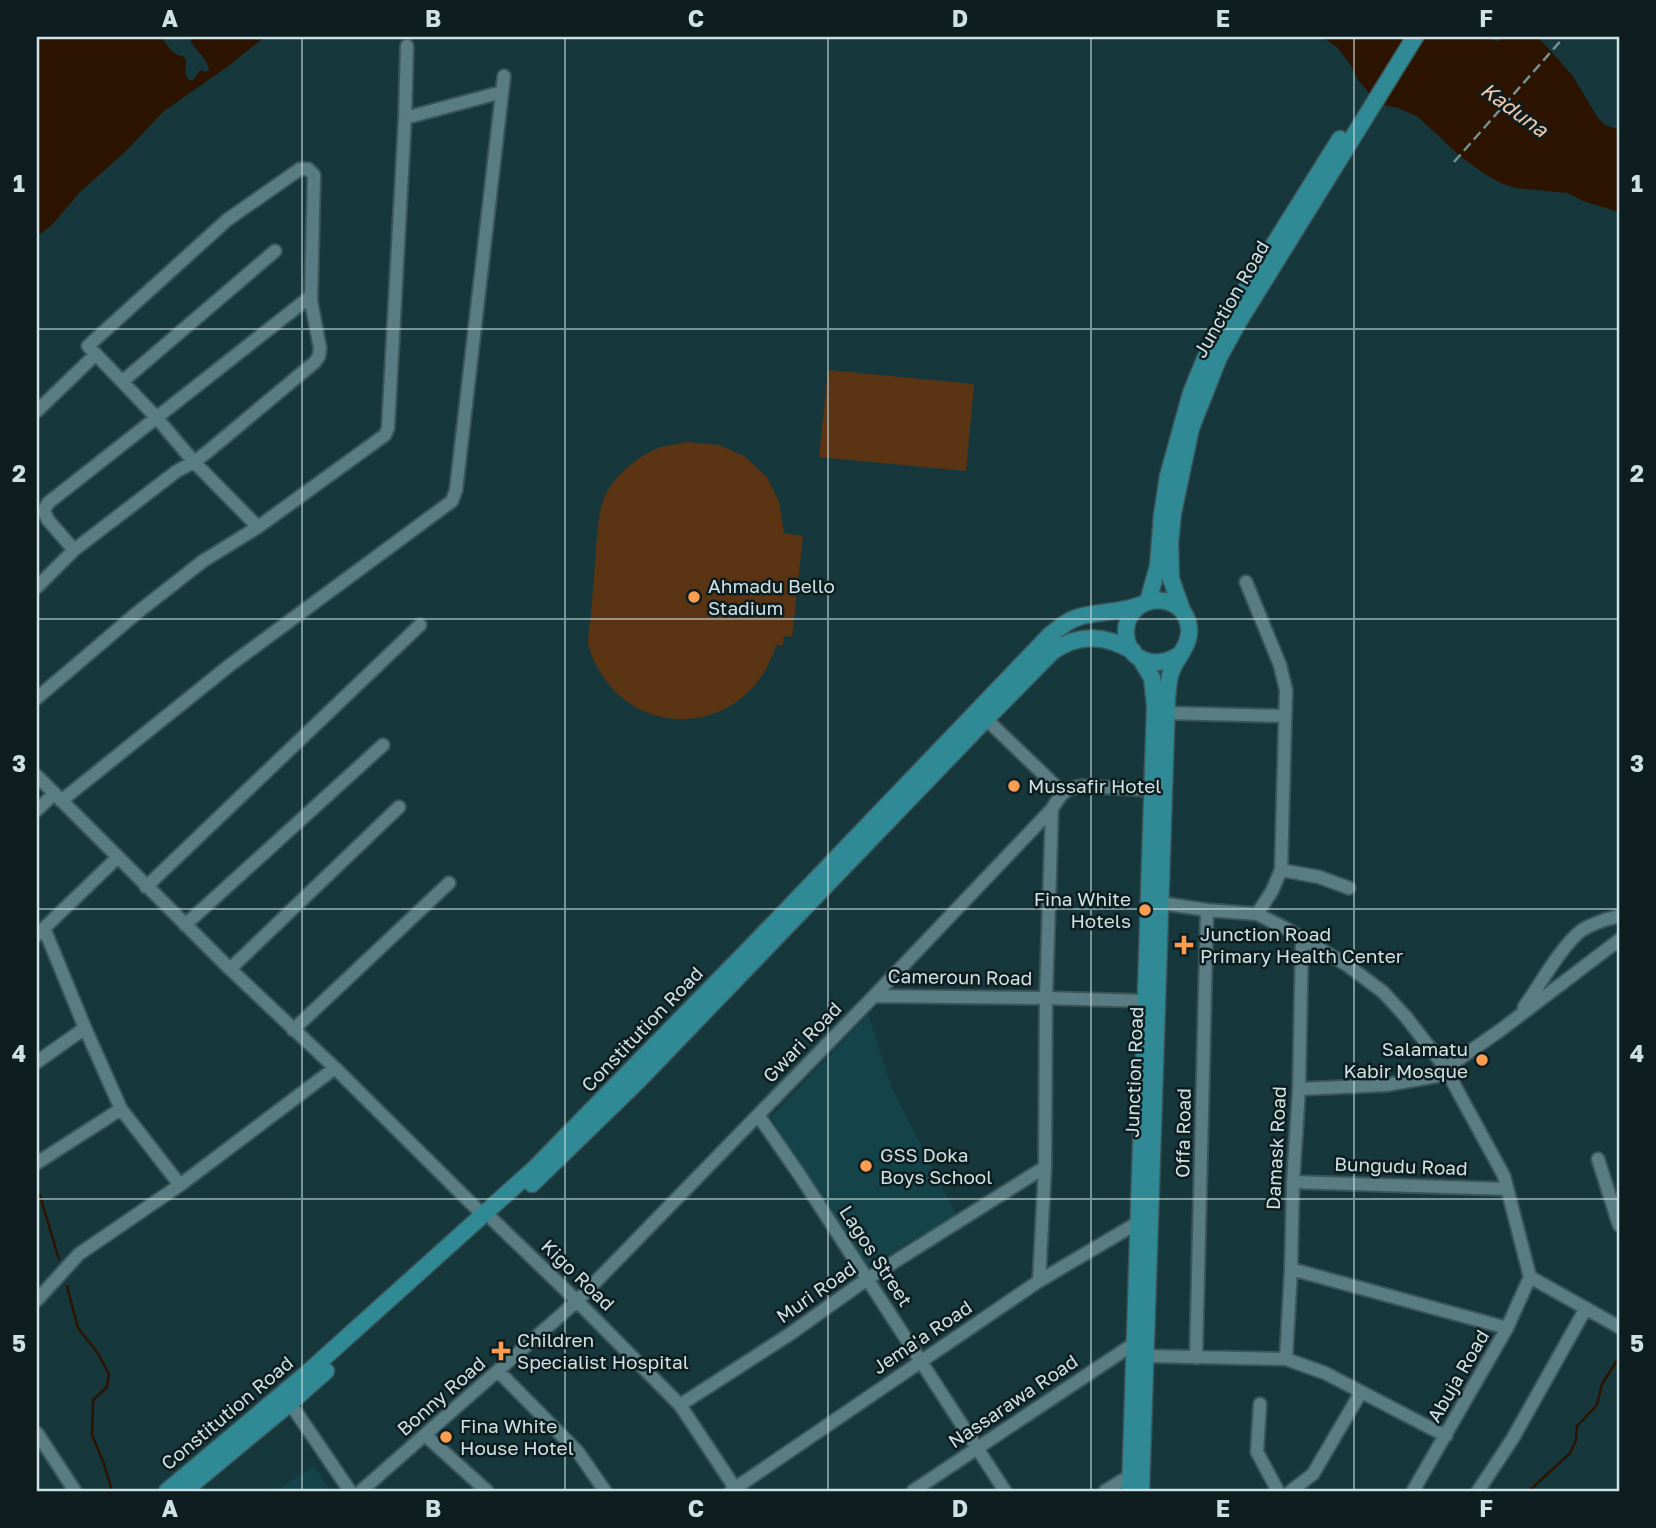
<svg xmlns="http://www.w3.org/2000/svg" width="1656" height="1528" font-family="'Golos Text',sans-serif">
  <rect width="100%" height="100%" fill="#16383d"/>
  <path fill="#144349" d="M868 1014 892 1088 956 1215 861 1271 771 1117Z
    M314 1466 330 1491H266L275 1486 278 1489Z"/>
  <path fill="#5b3414" d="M828 370 974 384 966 471 819 457Z
    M687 442 719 445 744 456 767 477 779 502 784 533 803 536 792 637 784 636 783 645H776C767 677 743 705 710 715 666 727 624 711 600 672 595 664 589 651 588 642 588 634 590 624 591 616 592 598 594 580 595 563 597 542 597 507 608 490 619 472 641 454 661 447 669 445 679 444 687 442Z"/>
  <path fill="#2c1401" d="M37 37H162C165 43 171 52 178 55 186 58 180 53 186 60 186 68 183 76 191 81L195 78 200 70 206 72 209 70C206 56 194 50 189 37H265L227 67 164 111 125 152 80 192 51 226 37 236Z
    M1322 37H1479L1498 41 1506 37H1538L1572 75 1598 118 1605 125 1619 130V212L1583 201 1568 193 1516 188 1503 184 1486 175 1460 156 1417 116 1398 108 1384 105 1369 93 1358 80 1350 64 1337 47Z"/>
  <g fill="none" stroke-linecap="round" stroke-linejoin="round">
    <path stroke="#2c1401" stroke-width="2.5" d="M37 1192 40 1196 59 1259
      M67 1286 78 1328 97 1352 109 1374 107 1387 93 1400 92 1435 104 1464 112 1491
      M1529 1491 1570 1453 1576 1440 1577 1426 1597 1405 1602 1384 1618 1359 1619 1353"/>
    <defs>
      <path id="minor" d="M405 118 502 92
        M123 381 275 251
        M37 411 96 354
        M74 550 48 520 44 511 48 503 311 296
        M1246 582 1280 665 1286 690 1281 870 1272 891 1257 914
        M37 587 74 550 177 471 194 462 206 453 315 362 319 356 320 348 311 301 314 175 308 169H300L227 220 88 346 156 417 194 462 258 527
        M37 698 138 612 203 561 258 527 385 435 388 428 405 118 407 46
        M1166 713 1285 716
        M986 719 1062 792
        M37 776 230 969 335 1068 483 1215
        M61 801 230 665 452 501 456 490 504 76
        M37 810 54 794
        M1281 870 1319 877 1349 888
        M146 887 420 625
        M1160 903 1207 910 1257 914 1285 928 1347 965 1383 992 1406 1017 1444 1066 1504 1176 1530 1277
        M185 925 383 745
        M44 928 85 1028 121 1109 180 1185
        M37 935 117 858
        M230 969 399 807
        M874 996 1046 998 1145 1001
        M1524 1007C1540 985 1561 946 1582 930 1593 923 1607 919 1619 916
        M293 1030 449 883
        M37 1062 85 1028
        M1444 1066H1449L1502 1029 1619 940
        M1299 1089 1386 1085 1448 1074
        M758 1115 799 1174 1005 1491
        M1598 1159 1619 1225
        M37 1163 121 1109
        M1293 1182 1507 1189
        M493 1220 577 1301 680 1405 737 1491
        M1291 1269 1507 1328
        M1530 1277 1619 1327
        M1039 1281 1045 1167 1046 998 1052 809
        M37 1300 79 1254 180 1185 335 1068
        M1146 1356 1286 1359 1325 1373 1446 1436
        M1196 1358 1207 910
        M1286 1359 1291 1269 1293 1182 1299 1089 1302 939
        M498 1371 578 1452 605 1491
        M290 1403 350 1491
        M1260 1404 1257 1452 1278 1491
        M680 1405 790 1334 867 1279 1045 1167
        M37 1433 75 1491
        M425 1435 487 1491
        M361 1491 577 1301 874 996 1052 809C1060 795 1065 788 1082 786L1151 790
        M731 1491 1039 1281 1139 1222
        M913 1491 1135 1343
        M1105 1491 1131 1475
        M1291 1491 1313 1474 1361 1392
        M1413 1491 1507 1328 1530 1277
        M1478 1491 1513 1438 1586 1308"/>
      <path id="major" d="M1148 601 1158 566 1162 515 1168 476 1191 393 1205 359 1228 318 1340 139
        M1182 610 1171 579 1170 543 1173 513 1191 428 1219 357 1239 321 1415 37
        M532 1184 638 1081 986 719 1053 651C1080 633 1105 635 1133 651
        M167 1491 306 1374 534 1169 755 943 1050 635C1059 628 1068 620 1079 617 1099 611 1120 613 1140 605
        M184 1491 290 1403 326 1371
        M1130 1491 1155 706 1152 678 1140 658
        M1141 1491 1167 699C1168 690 1168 681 1171 672 1177 657 1191 644 1189 628 1185 588 1124 593 1126 634 1128 663 1157 669 1179 655"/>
    </defs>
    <use href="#minor" stroke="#3a555a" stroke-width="16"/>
    <use href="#major" stroke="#3a555a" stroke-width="19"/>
    <use href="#minor" stroke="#597d82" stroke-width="12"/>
    <use href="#major" stroke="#308a95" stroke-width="16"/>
    <path stroke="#769094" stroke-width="2.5" stroke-dasharray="10 5" stroke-linecap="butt" d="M1454 162 1564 37"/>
  </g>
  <path fill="none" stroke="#cee1e4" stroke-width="2" stroke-opacity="0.55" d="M302 37V1491M565 37V1491M828 37V1491M1091 37V1491M1354 37V1491M37 329H1619M37 619H1619M37 909H1619M37 1199H1619"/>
  <g fill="#fc9e52" stroke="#0e1d1f" stroke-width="2.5">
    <circle cx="694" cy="597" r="7"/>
    <circle cx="1014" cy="786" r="7"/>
    <circle cx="1145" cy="910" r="7"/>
    <path d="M1180.5 934.5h7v7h7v7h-7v7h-7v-7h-7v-7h7z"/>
    <circle cx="1482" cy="1060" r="7"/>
    <circle cx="866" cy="1166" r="7"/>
    <path d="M497.5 1340.5h7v7h7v7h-7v7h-7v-7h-7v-7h7z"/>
    <circle cx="446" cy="1437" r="7"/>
  </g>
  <g text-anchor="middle" stroke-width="5" stroke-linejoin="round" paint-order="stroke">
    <g font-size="19" fill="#cee1e4" stroke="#0e1d1f">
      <text transform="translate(1231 299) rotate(-60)" y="7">Junction Road</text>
      <text transform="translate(960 977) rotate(1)" y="7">Cameroun Road</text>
      <text transform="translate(642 1029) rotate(-46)" y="7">Constitution Road</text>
      <text transform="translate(802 1042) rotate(-46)" y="7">Gwari Road</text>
      <text transform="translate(1134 1072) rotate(-88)" y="7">Junction Road</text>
      <text transform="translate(1183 1133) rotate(-89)" y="7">Offa Road</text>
      <text transform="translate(1276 1148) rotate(-87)" y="7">Damask Road</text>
      <text transform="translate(1401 1166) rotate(2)" y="7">Bungudu Road</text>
      <text transform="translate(876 1256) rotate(57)" y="7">Lagos Street</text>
      <text transform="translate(578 1275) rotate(44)" y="7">Kigo Road</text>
      <text transform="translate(816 1292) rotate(-35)" y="7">Muri Road</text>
      <text transform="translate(922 1337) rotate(-34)" y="7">Jema'a Road</text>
      <text transform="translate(1458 1376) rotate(-60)" y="7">Abuja Road</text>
      <text transform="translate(441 1396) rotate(-41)" y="7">Bonny Road</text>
      <text transform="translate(1013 1401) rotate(-34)" y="7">Nassarawa Road</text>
      <text transform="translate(227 1413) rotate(-40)" y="7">Constitution Road</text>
    </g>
    <g font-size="19" fill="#cee1e4" stroke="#0e1d1f" text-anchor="start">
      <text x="708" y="593">Ahmadu Bello<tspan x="708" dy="22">Stadium</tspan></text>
      <text x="1028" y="793">Mussafir Hotel</text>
      <text x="1131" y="906" text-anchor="end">Fina White<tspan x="1131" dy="22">Hotels</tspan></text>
      <text x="1200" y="941">Junction Road<tspan x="1200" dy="22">Primary Health Center</tspan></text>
      <text x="1468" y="1056" text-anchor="end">Salamatu<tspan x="1468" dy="22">Kabir Mosque</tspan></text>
      <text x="880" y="1162">GSS Doka<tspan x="880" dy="22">Boys School</tspan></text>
      <text x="517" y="1347">Children<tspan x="517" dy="22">Specialist Hospital</tspan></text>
      <text x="460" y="1433">Fina White<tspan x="460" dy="22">House Hotel</tspan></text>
    </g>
    <g font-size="21" font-style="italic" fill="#f4c9ab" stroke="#0e1d1f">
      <text transform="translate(1514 110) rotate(36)" y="7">Kaduna</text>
    </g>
  </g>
  <rect width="1656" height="1528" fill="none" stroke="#0e1d1f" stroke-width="77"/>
  <rect x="38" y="38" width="1580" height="1452" fill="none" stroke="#cee1e4" stroke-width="2.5"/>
  <g font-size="23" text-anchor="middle" font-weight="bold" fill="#cee1e4">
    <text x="170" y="27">A</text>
    <text x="433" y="27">B</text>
    <text x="696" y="27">C</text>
    <text x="960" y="27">D</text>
    <text x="1223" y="27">E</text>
    <text x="1486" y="27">F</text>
    <text x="19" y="192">1</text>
    <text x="1637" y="192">1</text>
    <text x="19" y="482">2</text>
    <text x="1637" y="482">2</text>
    <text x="19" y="772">3</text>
    <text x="1637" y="772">3</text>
    <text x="19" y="1062">4</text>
    <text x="1637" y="1062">4</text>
    <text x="19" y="1352">5</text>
    <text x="1637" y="1352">5</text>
    <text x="170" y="1517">A</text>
    <text x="433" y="1517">B</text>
    <text x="696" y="1517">C</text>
    <text x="960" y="1517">D</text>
    <text x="1223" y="1517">E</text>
    <text x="1486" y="1517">F</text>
  </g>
</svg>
